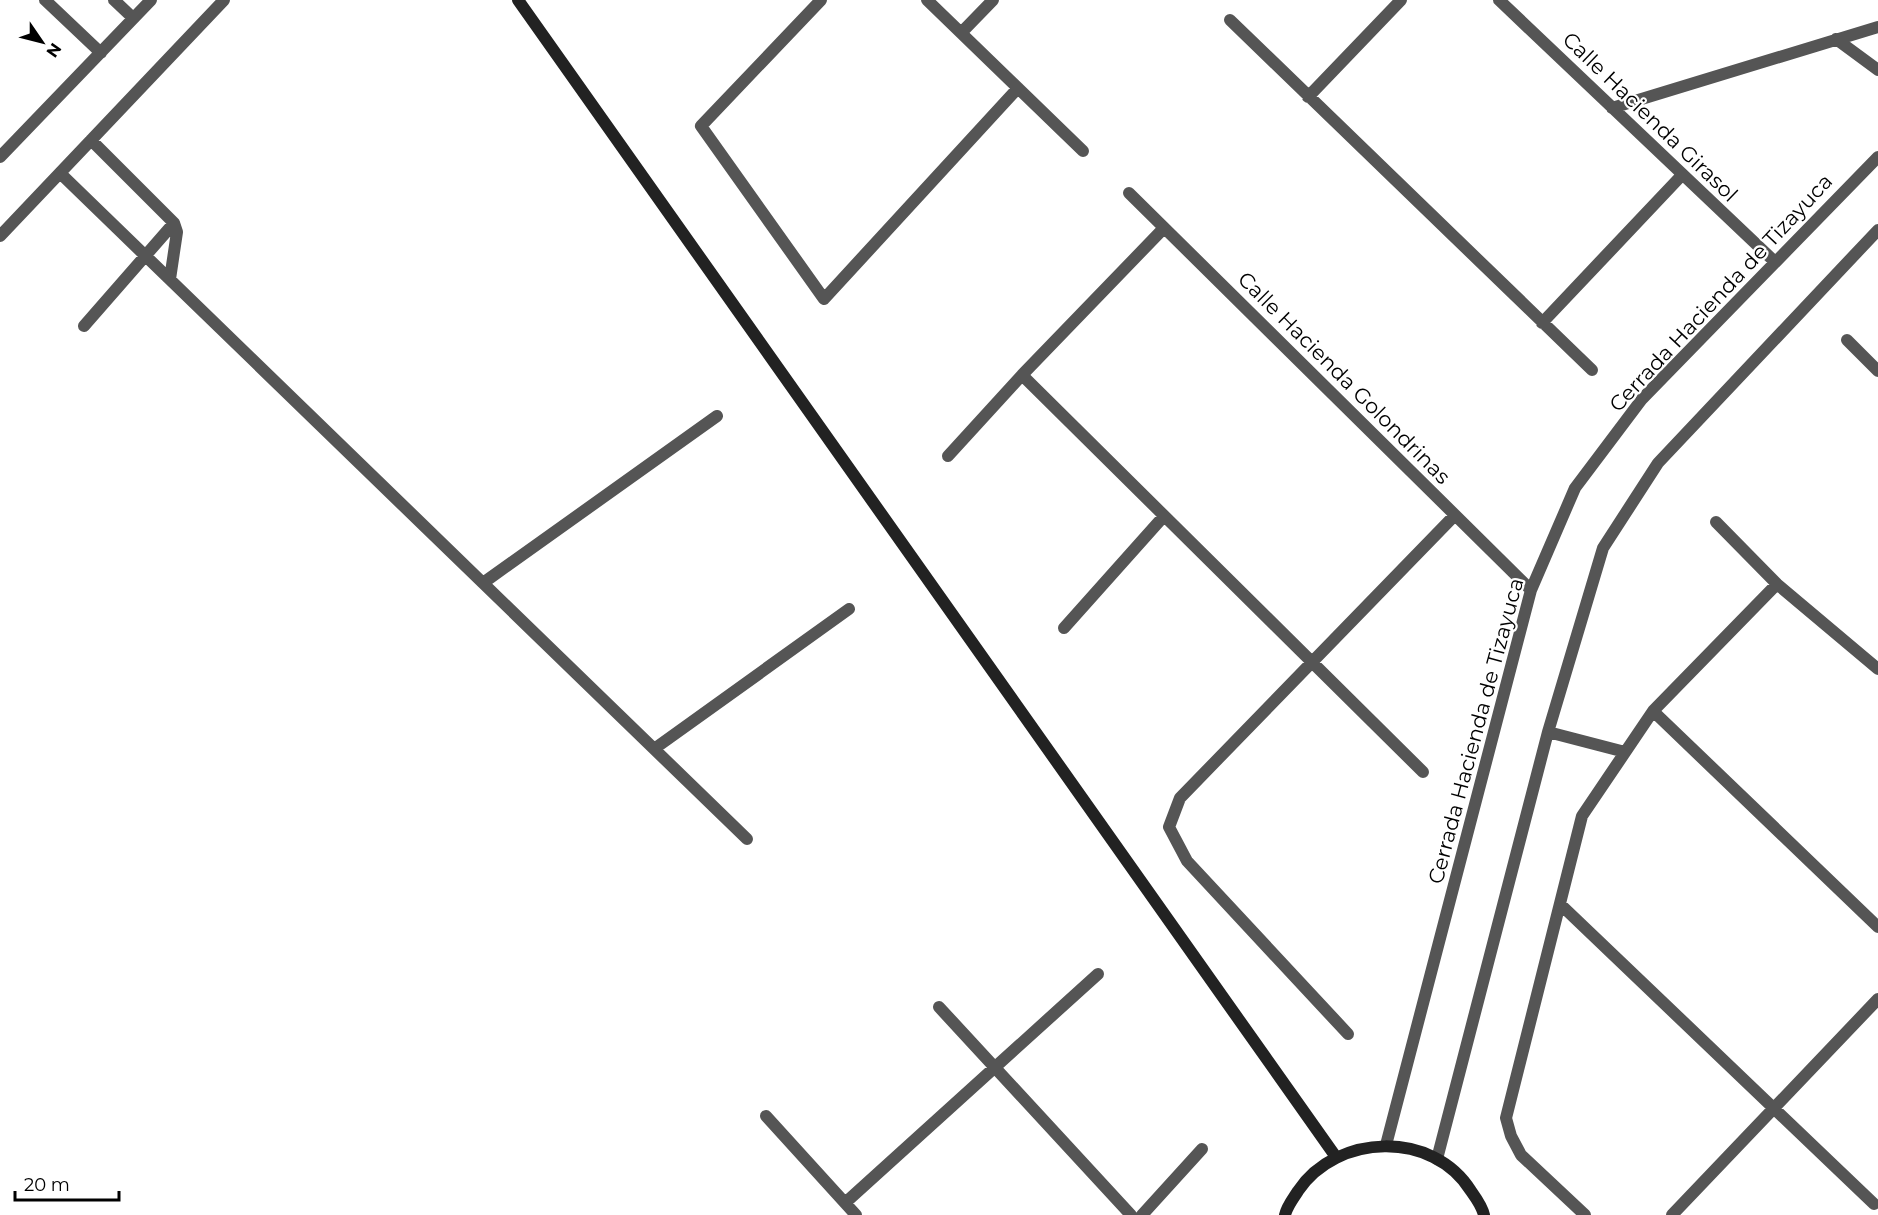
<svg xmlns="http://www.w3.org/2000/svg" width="1878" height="1215" font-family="Montserrat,sans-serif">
  <rect width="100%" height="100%" fill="#fff"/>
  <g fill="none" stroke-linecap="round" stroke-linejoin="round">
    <path stroke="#555" stroke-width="12" d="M45 0 101 53
      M114 0 133 18
      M821 0 701 126 824 299 1018 88
      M927 0 1083 151
      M1499 0 1775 262
      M1230 20 1592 370
      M961 33 993 0
      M1836 39 1878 70
      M1308 97 1401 0
      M1612 108 1878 27
      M91 140 174 223 177 232 170 279
      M0 157 151 0
      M60 173 747 839
      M1129 193 1531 590
      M0 236 224 0
      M1542 323 1682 175
      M84 326 174 223
      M1847 340 1878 371
      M1022 375 1423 772
      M948 456 1022 375 1164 228
      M1716 522 1777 584 1878 669
      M483 583 717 416
      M1064 628 1164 516
      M1653 711 1878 927
      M1548 732 1625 752
      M654 749 849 609
      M1560 904 1874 1204
      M939 1007 1131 1215
      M1348 1034 1187 861 1169 827 1180 798 1455 515
      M766 1116 856 1215
      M1386 1145 1531 590 1575 488 1642 399 1878 157
      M1437 1159 1548 732 1603 548 1658 463 1878 230
      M845 1203 1098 974
      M1142 1215 1202 1149
      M1585 1215 1521 1155 1511 1136 1506 1118 1582 816 1653 711 1777 584
      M1672 1215 1878 999"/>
    <path stroke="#222" stroke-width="12" d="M518 0 1336 1157
      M1285 1215C1287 1206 1293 1199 1298 1191 1337 1133 1433 1130 1471 1191 1476 1198 1482 1206 1484 1215"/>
  </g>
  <g text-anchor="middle" stroke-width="4.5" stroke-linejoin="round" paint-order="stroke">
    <g font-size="21" fill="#000" stroke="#fff">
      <text transform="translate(1650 117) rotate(44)" y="7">Calle Hacienda Girasol</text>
      <text transform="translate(1721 293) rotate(-47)" y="7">Cerrada Hacienda de Tizayuca</text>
      <text transform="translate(1344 378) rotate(45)" y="7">Calle Hacienda Golondrinas</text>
      <text transform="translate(1476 731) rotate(-75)" y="7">Cerrada Hacienda de Tizayuca</text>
    </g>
  </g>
  <g transform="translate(42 42) rotate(125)" stroke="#ffffff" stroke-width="4.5" paint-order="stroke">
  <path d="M0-4.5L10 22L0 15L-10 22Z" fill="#000000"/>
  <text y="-9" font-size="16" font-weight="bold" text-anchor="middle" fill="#000000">N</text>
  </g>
  <path d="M15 1191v9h104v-9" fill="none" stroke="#000000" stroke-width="3"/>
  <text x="24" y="1191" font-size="18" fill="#000000" stroke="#ffffff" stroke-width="4.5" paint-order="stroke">20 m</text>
</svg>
